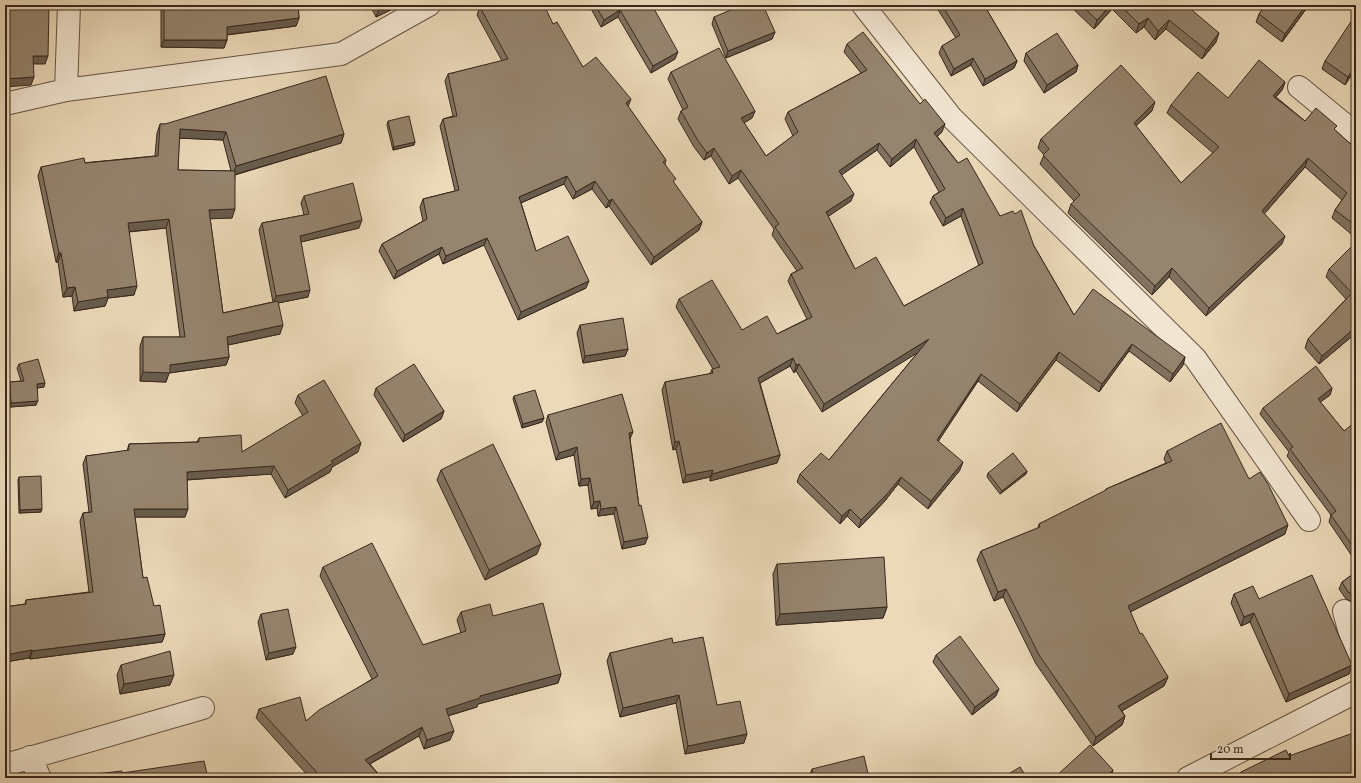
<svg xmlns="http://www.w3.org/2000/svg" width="1361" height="783" font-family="Vollkorn,serif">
  <rect width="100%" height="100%" fill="#ebd9b9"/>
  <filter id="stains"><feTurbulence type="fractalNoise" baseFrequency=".005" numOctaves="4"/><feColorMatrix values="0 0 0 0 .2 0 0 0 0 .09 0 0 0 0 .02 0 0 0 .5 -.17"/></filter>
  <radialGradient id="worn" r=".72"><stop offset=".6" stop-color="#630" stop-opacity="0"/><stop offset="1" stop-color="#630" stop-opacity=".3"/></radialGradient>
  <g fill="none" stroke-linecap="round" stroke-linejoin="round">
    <defs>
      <path id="minor" d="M863 5 951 117 1195 358 1309 520
        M1299 87 1356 134
        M66 90 69 5
        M5 104 66 90 341 54 429 5
        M1344 611 1356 655
        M30 757 40 778
        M5 765 203 708
        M1188 778 1356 692"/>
    </defs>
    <use href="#minor" stroke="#655443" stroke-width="24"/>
    <use href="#minor" stroke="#f2e6d2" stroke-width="22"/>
  </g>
  <path fill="#80725f" stroke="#38281c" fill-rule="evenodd" d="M161 5H298L299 18 296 26 227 35V40L224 48 161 47Z
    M370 5H401L376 17Z
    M589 5H652L675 59 651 73 618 17 601 27Z
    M935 5H984L1017 61 1014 68 983 86 971 65 951 76 939 53 942 46 956 38Z
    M1069 5H1189L1188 7 1216 42 1202 59 1166 29 1155 40 1144 27 1136 33 1112 9 1094 29Z
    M1266 5H1309L1282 42 1256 22 1259 14Z
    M480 7 553 24 583 67 628 107 666 160 665 164 674 184 702 222 699 230 651 265 609 206 606 208 592 189 573 199 564 184 521 203 536 251 586 288 518 320 484 245 443 264 439 254 394 279 379 251 382 244 423 221 420 207 423 199 455 191 440 126 443 119 453 116 445 81 448 74 502 61 477 15Z
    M714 17 775 32 772 39 726 58 712 24Z
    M847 44 942 132 937 136 1000 216 1034 246 1074 315 1185 357 1183 365 1170 382 1129 351 1099 392 1056 360 1017 412 978 381 938 441 960 470 928 509 898 484 884 502 859 528 847 516 840 524 797 482 800 474 829 460 919 351 822 412 796 371 794 373 790 366 760 383 780 455 777 463 710 481V477L683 483 676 449 673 450 662 390 665 382 710 374 712 369H713L676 307 679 299 742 330 777 334 807 319 788 281 791 274 797 271 772 235 774 229 738 178 729 184 711 156 704 160 694 147 678 119 681 111 683 110 668 79 671 72 755 111 752 118 744 123 766 156 793 136 785 119 788 112 861 73 844 52ZM914 147 939 192 933 196 930 203 943 226 961 216 979 266 904 306 855 269 828 216 851 201 841 175 877 150 890 167Z
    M1026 53 1078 65 1076 72 1044 93 1024 61Z
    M1325 61 1356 68 1345 85 1322 69Z
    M1285 82 1282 90 1276 97 1305 121 1335 130 1356 149V238L1332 218 1335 210 1342 200 1305 167 1264 214 1282 244 1206 316 1169 277 1152 295 1068 213 1071 204 1074 201 1040 164 1044 155 1038 148 1041 139 1152 111 1136 126 1181 183 1213 153 1167 113 1171 105 1228 98Z
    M388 121 415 142 414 145 393 150 387 125Z
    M160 124 344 134 341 143 235 175 232 218H210L223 313 273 302 259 230 262 223 304 215 301 203 304 196 359 228 301 242 308 297 278 303 280 334 228 345 229 357 226 365 169 373 166 382 140 381V346L143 337H180L166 228 129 232 134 295 108 298 105 306 74 311 72 296 63 297 58 262H56L38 176 41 167 155 156 157 133ZM179 138 223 140 231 171 178 170Z
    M1356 242V333L1319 364 1305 348 1308 339 1346 299 1326 277 1329 269Z
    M580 325 628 349 625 356 583 363 577 333Z
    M19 364 44 387 37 388 36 405 10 407 8 385 10 382 21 381 17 368Z
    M376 388 444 411 441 419 403 442 374 395Z
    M1332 388 1330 395 1320 402 1344 431 1356 423V562L1329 522 1331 515 1287 456 1289 452 1260 414 1263 408Z
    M298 395 358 452 332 467 330 472 285 498 271 474 187 480 185 517H135L143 578 165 634 162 642 30 659 29 658 5 662V607L25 604 26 600 89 592 80 521 83 513 89 512 83 464 86 456 127 451 129 444 197 442 199 438 242 452 303 416 295 403Z
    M514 396 544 418 542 422 522 428 513 399Z
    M548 415 630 439 639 506 645 544 622 549 614 514 598 516 597 508 591 509 588 485 579 486 574 455 556 460 546 422Z
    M1167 451 1249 479 1285 534 1130 612 1140 634 1168 677 1164 686 1122 711 1125 716 1122 725 1093 746 1036 664 1003 597 994 601 977 560 981 551 1038 528 1039 524 1105 491 1106 489 1166 463 1164 459Z
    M441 470 537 554 485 580 437 480Z
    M1027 471 1026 474 1000 494 987 477 988 473Z
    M19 477 41 512 19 513 18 480Z
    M777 564 887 607 883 618 776 625 773 574Z
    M323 567 423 645 461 633 457 620 461 612 493 616 561 674 558 683 478 704 477 707 448 716 450 740 424 749 419 736 370 764 382 778H310L256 718 259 709 306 721 372 679 320 576Z
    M1356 572V610L1353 602 1346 599 1339 589 1342 582Z
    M1234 594 1259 599 1352 665 1349 674 1286 702 1250 622 1241 626 1231 603Z
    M261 614 293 654 266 660 258 622Z
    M673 643 744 743 685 754 676 703 620 717 607 661 610 653Z
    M936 655 996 696 972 715 933 662Z
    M121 665 170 685 120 694 117 675Z
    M1289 756 1356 778H1238L1241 772Z
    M812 769 869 778H810L809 777Z"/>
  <path fill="#685c4d" stroke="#38281c" d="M388 5H401L376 17 379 9Z
    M1111 5H1114L1112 9 1094 29 1097 20Z
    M1306 5H1309L1282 42 1285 34Z
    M620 10 618 17 601 27 604 20Z
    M299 18 296 26 224 35 227 27Z
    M1148 18 1144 27 1136 33 1139 24Z
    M1169 20 1166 29 1155 40 1158 31Z
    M775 32 772 39 726 58 728 51Z
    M1219 33 1216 42 1202 59 1206 50Z
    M164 40H227L224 48 161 47Z
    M678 52 675 59 651 73 653 66Z
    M33 56H48L45 64H30Z
    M973 58 971 65 951 76 954 69Z
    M1017 61 1014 68 983 86 985 79Z
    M1078 65 1076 72 1044 93 1047 85Z
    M1356 65V68L1345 85 1348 77Z
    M34 77 31 85 5 87V79Z
    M1285 82 1282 90 1270 104 1273 96Z
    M631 99 628 107 626 103Z
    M1155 102 1152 111 1130 131 1134 123Z
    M755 111 752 118 738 126 741 118Z
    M945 124 942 132 932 141 934 133Z
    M180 129 226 132 223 140 176 138Z
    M344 134 341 143 233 175 236 166Z
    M916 139 914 147 890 167 892 159Z
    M415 142 414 145 393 150 394 147Z
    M879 143 877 150 836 179 839 171Z
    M714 148 711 156 704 160 707 153Z
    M1308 158 1305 167 1259 220 1262 211Z
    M741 170 738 178 729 184 732 176Z
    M567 176 564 184 516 205 519 197Z
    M595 181 592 189 573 199 576 192Z
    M854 194 851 201 823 220 826 212Z
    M612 199 609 206 606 208 609 201Z
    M963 208 961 216 943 226 946 218Z
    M235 209 232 218 206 219 209 210Z
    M169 219 166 228 125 232 128 223Z
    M362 220 359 228 297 243 300 236Z
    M702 222 699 230 651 265 654 257Z
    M1285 236 1282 244 1206 316 1209 308Z
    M487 238 484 245 443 264 446 256Z
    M442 247 439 254 394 279 397 271Z
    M59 253H61L58 262H56Z
    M1172 268 1169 277 1152 295 1155 286Z
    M589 281 586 288 518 320 521 312Z
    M137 286 134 295 108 298 105 306 74 311 78 302 107 290Z
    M75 287 72 296 63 297 67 288Z
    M310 290 308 297 273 304 276 296Z
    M283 325 280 334 223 346 227 337Z
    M1356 327V333L1319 364 1322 356Z
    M929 339 927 347 822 412 824 404Z
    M1132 344 1129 351 1099 392 1102 384Z
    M628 349 625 356 583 363 585 356Z
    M1059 352 1056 360 1017 412 1020 404Z
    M229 357 226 365 169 373 166 382 140 381 143 372 170 365Z
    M1185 357 1183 365 1170 382 1173 374Z
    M793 358 790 366 755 386 758 378Z
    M799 364 796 371 794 373 796 365Z
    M981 374 978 381 934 448 937 440Z
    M45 383 44 387 36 388 37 384Z
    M1332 388 1330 395 1315 406 1318 399Z
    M38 401 36 405 10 407 11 403Z
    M444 411 441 419 403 442 405 435Z
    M544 418 542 422 522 428 523 424Z
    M633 432 630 439 629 433Z
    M679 441 676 449 673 450 675 442Z
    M361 443 358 452 332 467 330 472 285 498 288 490 331 461Z
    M577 447 574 455 556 460 559 453Z
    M780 455 777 463 710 481 712 474Z
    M963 462 960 470 928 509 931 501Z
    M274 466 271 474 184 480 187 472Z
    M713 470 710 477 683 483 686 475Z
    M1027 471 1026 474 1000 494 1002 491Z
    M901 477 898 484 884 502 859 528 861 520Z
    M590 478 588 485 579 486 581 479Z
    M600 501 597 508 591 509 594 502Z
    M616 507 614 514 598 516 601 509Z
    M42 509 41 512 19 513 20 510Z
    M134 509H188L185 517H131Z
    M850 509 847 516 840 524 842 516Z
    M1288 525 1285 534 1124 615 1128 606Z
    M648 537 645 544 622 549 624 542Z
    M541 544 537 554 485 580 489 570Z
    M1006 589 1003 597 994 601 998 592Z
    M887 607 883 618 776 625 780 614Z
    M1254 613 1250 622 1241 626 1244 617Z
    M165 634 162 642 30 659 32 651Z
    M296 647 293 654 266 660 269 653Z
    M32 650 29 658 5 662V655Z
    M1352 665 1349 674 1286 702 1289 694Z
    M561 674 558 683 478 704 477 707 443 717 446 709 480 696Z
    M174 675 170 685 120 694 124 684Z
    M1168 677 1164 686 1115 715 1118 706Z
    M999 689 996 696 972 715 975 707Z
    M679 695 676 703 620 717 623 708Z
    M1125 716 1122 725 1093 746 1096 737Z
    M422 727 419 736 362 768 365 760Z
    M454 731 450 740 424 749 427 740Z
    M747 734 744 743 685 754 688 746Z
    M1113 770 1111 777 1110 778H1105Z"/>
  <path fill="#95846e" stroke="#38281c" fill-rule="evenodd" d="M5 5H49L48 56H33L34 77 5 79Z
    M164 5H298L299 18 227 27V40H164Z
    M377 5H388L379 9Z
    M483 5H544L553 24 557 22 583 67 596 57 631 99 626 103 666 160 663 162 676 179 673 181 702 222 654 257 612 199 609 201 595 181 576 192 567 176 519 197 536 251 568 236 589 281 521 312 487 238 446 256 442 247 397 271 382 244 427 219 423 199 459 190 443 119 457 116 448 74 508 59 480 7Z
    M595 5H652L678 52 653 66 620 10 604 20Z
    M743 5H763L775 32 728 51 714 17Z
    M942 5H984L1017 61 985 79 973 58 954 69 942 46 960 35Z
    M1081 5H1111L1097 20Z
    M1120 5H1186L1219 33 1206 50 1169 20 1158 31 1148 18 1139 24Z
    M1266 5H1306L1285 34 1259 14Z
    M1356 14V65L1348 77 1325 61Z
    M863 32 920 104 925 99 945 124 934 133 958 163 967 158 1000 216 1013 211 1015 214 1021 210 1034 246 1074 315 1093 289 1185 357 1173 374 1132 344 1102 384 1059 352 1020 404 981 374 937 440 963 462 931 501 901 477 887 494 861 520 850 509 842 516 800 474 821 453 829 460 929 339 824 404 799 364 796 365 793 358 758 378 780 455 712 474 713 470 686 475 679 441 675 442 665 382 713 373 712 369 720 367 679 299 712 280 742 330 767 316 777 334 812 317 791 274 803 268 775 227 779 224 741 170 732 176 714 148 707 153 697 139 681 111 688 107 671 72 719 48 755 111 741 118 766 156 798 132 788 112 867 70 847 44ZM916 139 945 189 933 196 946 218 963 208 983 263 904 306 876 257 855 269 826 212 854 194 839 171 879 143 892 159Z
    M1057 33 1078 65 1047 85 1026 53Z
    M1259 60 1285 82 1273 96 1305 121 1316 108 1337 126 1334 129 1356 149V226L1335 210 1347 193 1308 158 1262 211 1285 236 1209 308 1172 268 1155 286 1071 204 1080 195 1043 155 1049 149 1041 139 1121 65 1155 102 1134 123 1181 183 1219 147 1171 105 1198 72 1228 98Z
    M326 76 344 134 236 166 226 132 180 129 178 170 235 171V209L209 210 223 313 278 301 283 325 227 337 229 357 170 365V373L143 372V337H185L169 219 128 223 137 286 107 290 108 297 78 302 75 287 67 288 61 253H59L41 167 84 158 85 163 158 156 160 124H165Z
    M409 116 415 142 394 147 388 121Z
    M353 183 362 220 300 236 310 290 276 296 262 223 309 214 304 196Z
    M1356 242V327L1322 356 1308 339 1352 293 1329 269Z
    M623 318 628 349 585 356 580 325Z
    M38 359 45 383 37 384 38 401 11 403 10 382 24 381 19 364Z
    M414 364 444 411 405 435 376 388Z
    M1316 366 1332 388 1318 399 1344 431 1355 422 1356 423V551L1331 515 1336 511 1290 449 1293 447 1263 408Z
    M324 380 361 443 331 461 333 463 288 490 274 466 187 472 188 509H134L143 578 147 577 154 606 160 605 165 634 32 651V650L5 655V607L26 604V600L93 592 83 513 92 512 86 456 129 450V444L199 442V438L241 435 242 452 308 412 298 395Z
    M535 390 544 418 523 424 514 396Z
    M622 394 633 432 629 433 639 506 641 505 648 537 624 542 616 507 601 509 600 501 594 502 590 478 581 479 577 447 559 453 548 415Z
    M1221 423 1249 479 1260 472 1268 484 1288 525 1128 606 1140 634 1142 633 1168 677 1118 706 1125 716 1096 737 1039 655 1006 589 998 592 981 551 1040 527 1039 524 1106 490V489L1172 461 1167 451Z
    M493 444 541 544 489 570 441 470Z
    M1013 453 1027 471 1002 491 988 473Z
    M41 476 42 509 20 510 19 477Z
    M372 543 423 645 466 631 461 612 490 604 493 616 543 603 561 674 480 696V698L446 709 454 731 427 740 422 727 365 760 382 778H322L259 709 300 697 306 721 319 710 378 676 323 567Z
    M884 557 887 607 780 614 777 564Z
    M1356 572V597V596L1348 592 1342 582Z
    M1312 575 1352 665 1289 694 1254 613 1244 617 1234 594 1253 586 1259 599Z
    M288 609 296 647 269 653 261 614Z
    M960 636 999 689 975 707 936 655Z
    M703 637 717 705 740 701 747 734 688 746 679 695 623 708 610 653 672 638 673 643Z
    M170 651 174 675 124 684 121 665Z
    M1356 732V778H1244L1241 772 1286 750 1289 756Z
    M1090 745 1113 770 1105 778H1054Z
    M864 756 869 778H814L812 769Z
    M204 761 208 778H67V777L122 771V773Z
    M1020 767 1027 778H1002Z
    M636 775 637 778H628Z"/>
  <rect width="1361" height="783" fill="none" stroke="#ebd9b9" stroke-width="20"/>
  <rect x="6" y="6" width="1349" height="771" fill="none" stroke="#38281c" stroke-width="2"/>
  <rect x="10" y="10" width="1341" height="763" fill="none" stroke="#38281c"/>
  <path d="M1211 753v6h79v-6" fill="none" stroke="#38281c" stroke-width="2"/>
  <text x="1217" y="753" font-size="12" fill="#38281c" stroke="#f2e6d2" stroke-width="3" paint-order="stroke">20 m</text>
  <rect width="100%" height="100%" filter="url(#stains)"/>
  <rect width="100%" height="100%" fill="url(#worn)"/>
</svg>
